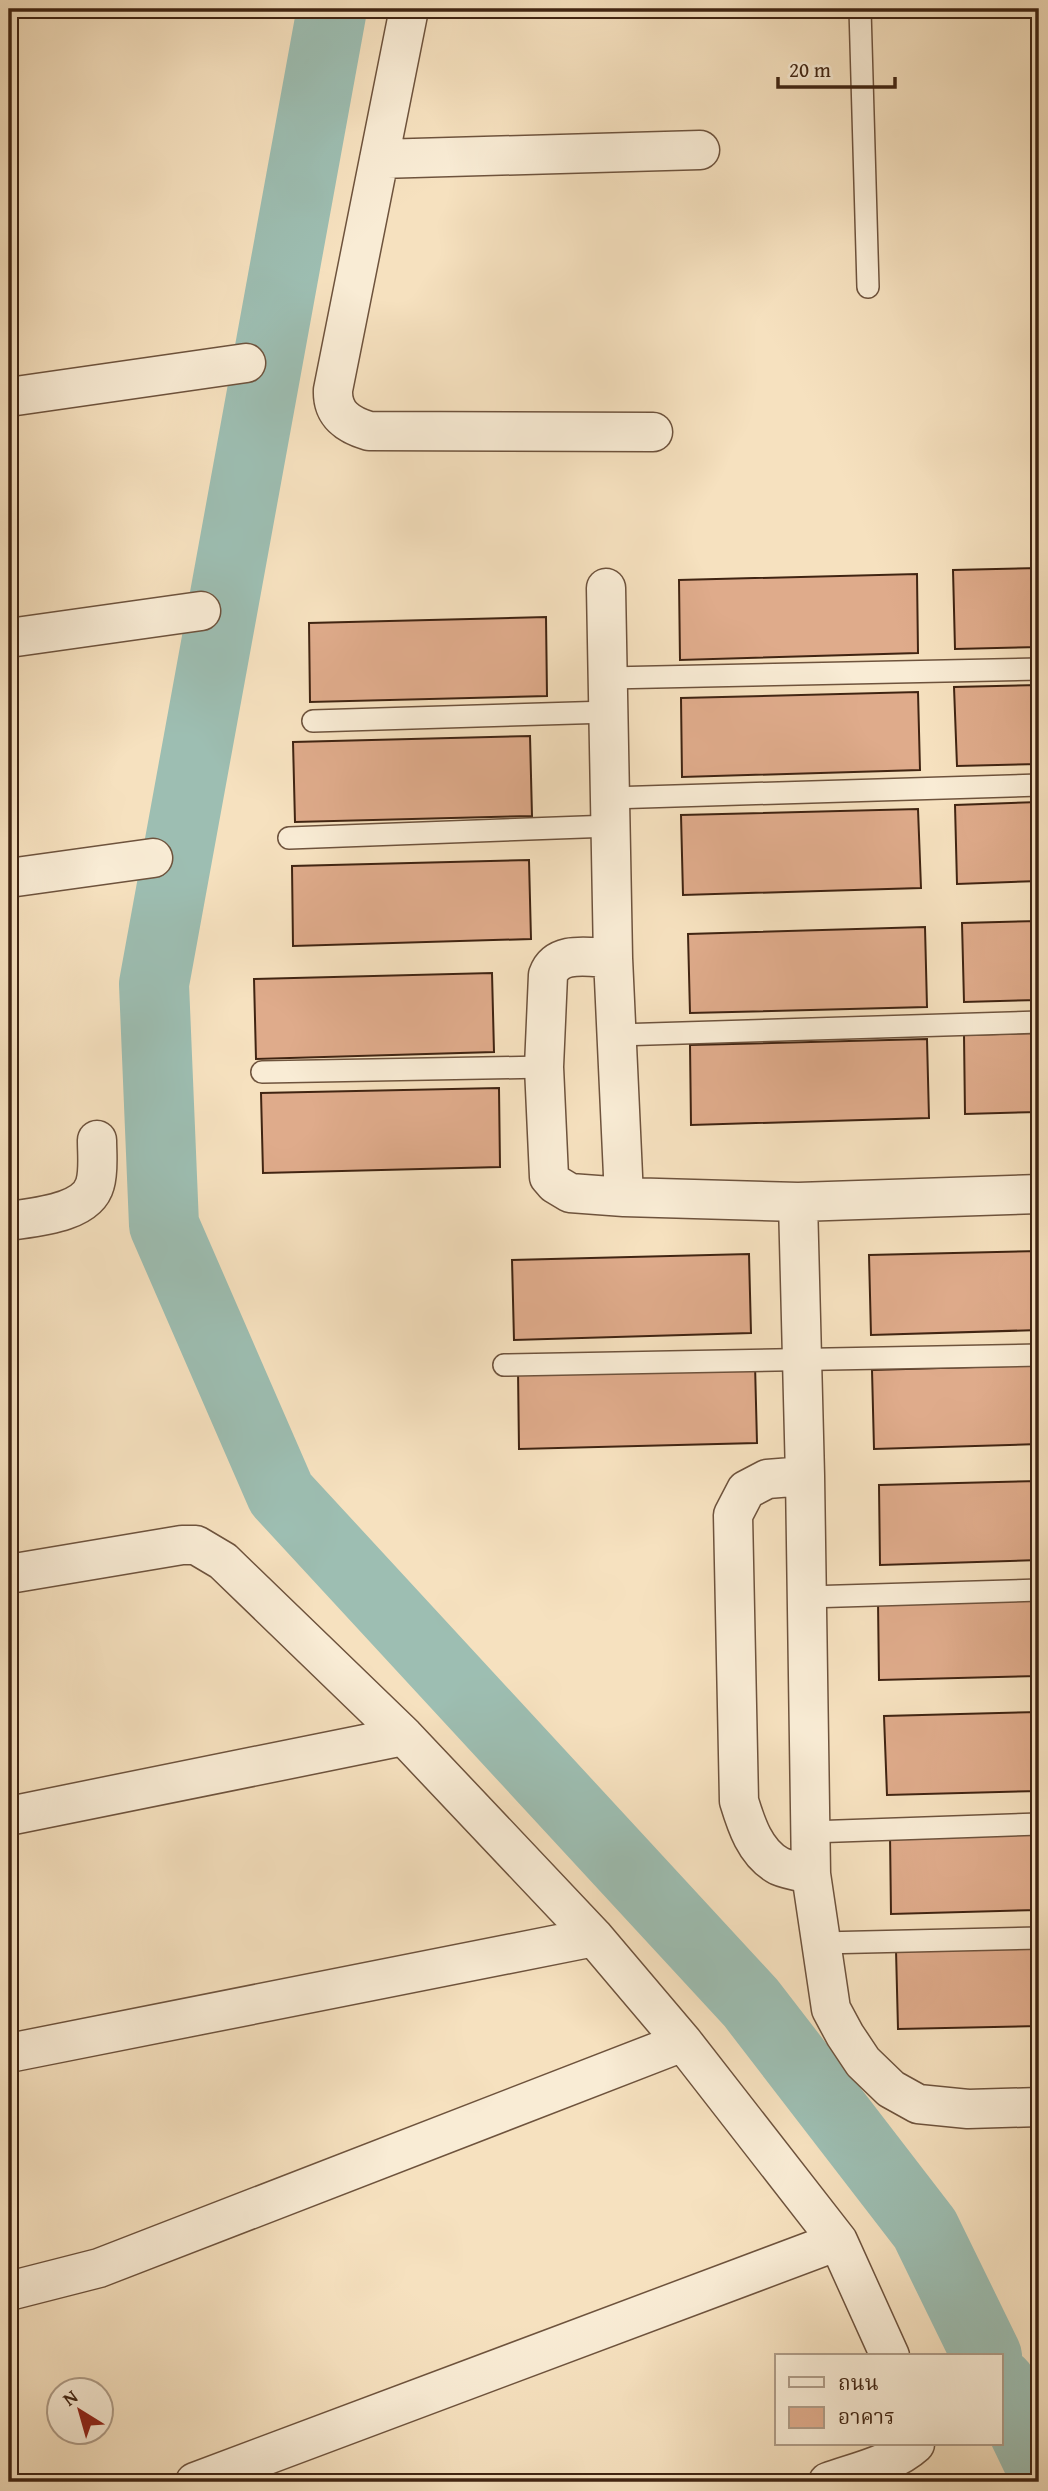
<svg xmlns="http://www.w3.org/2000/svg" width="1048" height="2491" font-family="'Gentium Book Plus','Noto Serif Thai',serif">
  <rect width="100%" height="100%" fill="#f6e1bf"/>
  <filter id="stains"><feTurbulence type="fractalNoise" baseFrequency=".00286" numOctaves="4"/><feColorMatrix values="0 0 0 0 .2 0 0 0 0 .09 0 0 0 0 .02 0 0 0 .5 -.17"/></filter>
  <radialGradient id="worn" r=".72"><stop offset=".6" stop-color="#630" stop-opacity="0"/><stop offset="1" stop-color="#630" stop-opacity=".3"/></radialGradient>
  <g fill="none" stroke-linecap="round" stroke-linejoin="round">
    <path stroke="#9dbeb2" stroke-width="70" d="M332 9 154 984 164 1225 281 1494 751 2003 925 2229 987 2356
      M1001 2384 1039 2463"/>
  </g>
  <path fill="#dfab8b" stroke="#402412" stroke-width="2" d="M1039 568V647L955 649 953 570Z
    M917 574 918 653 680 660 679 580Z
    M546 617 547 696 310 702 309 623Z
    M1039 685V764L957 766 954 687Z
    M918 692 920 770 682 777 681 698Z
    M530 736 532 816 295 822 293 742Z
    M1039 802V881L957 884 955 805Z
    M918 809 921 888 683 895 681 815Z
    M529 860 531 939 293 946 292 866Z
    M1039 921V1000L964 1002 962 923Z
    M925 927 927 1007 690 1013 688 934Z
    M492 973 494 1052 256 1059 254 979Z
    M1039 1033V1112L965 1114 964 1035Z
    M927 1039 929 1118 691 1125 690 1045Z
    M499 1088 500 1167 263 1173 261 1093Z
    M1039 1251V1330L871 1335 869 1255Z
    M749 1254 751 1333 514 1340 512 1260Z
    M755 1364 757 1443 519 1449 518 1370Z
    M1039 1365V1444L874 1449 872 1370Z
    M1039 1481V1560L880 1565 879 1485Z
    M1039 1596V1676L879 1680 878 1601Z
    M1039 1712V1791L887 1795 884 1716Z
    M1039 1831V1910L891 1914 890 1835Z
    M1039 1946V2026L898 2029 896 1950Z"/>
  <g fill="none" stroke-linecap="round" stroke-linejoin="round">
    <defs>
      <path id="service" d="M860 9 868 287
        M608 678 1039 669
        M313 721 609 712
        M610 798 1039 785
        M289 838 611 826
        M617 1035 1039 1022
        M262 1072 544 1067
        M504 1365 1039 1355
        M807 1597 1039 1590
        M810 1832 1039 1824
        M821 1943 1039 1938"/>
      <path id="minor" d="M409 9 333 390C332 414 348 425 369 431L653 432
        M379 159 700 150
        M9 397 246 363
        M606 588 613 958 624 1197
        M9 638 201 611
        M9 878 153 858
        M613 958C591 958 557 949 548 975L544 1067 549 1177 555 1184 570 1193 624 1197 798 1202 1039 1194
        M798 1202 805 1476 811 1874 831 2009 845 2035 863 2062 891 2089 918 2104 968 2109 1039 2107
        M9 1221C34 1217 87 1214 95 1184 99 1171 97 1154 97 1140
        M805 1476 767 1479 746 1490 733 1515 739 1801C746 1824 755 1853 779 1866 788 1870 801 1872 811 1874
        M9 1574 182 1545H196L223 1561 404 1736 594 1937 683 2042 838 2241 890 2356
        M9 1816 404 1736
        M9 2053 594 1937
        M9 2291 99 2268 683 2042
        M195 2482 838 2241
        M828 2482C856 2472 893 2464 915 2444"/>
    </defs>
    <use href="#service" stroke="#6e533d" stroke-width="24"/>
    <use href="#minor" stroke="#6e533d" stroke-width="41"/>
    <use href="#service" stroke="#f9ecd5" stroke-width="21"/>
    <use href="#minor" stroke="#f9ecd5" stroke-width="38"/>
  </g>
  <rect width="1048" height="2491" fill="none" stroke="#f6e1bf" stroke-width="35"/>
  <rect x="10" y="10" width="1027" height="2470" fill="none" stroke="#402412" stroke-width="3.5"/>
  <rect x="18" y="18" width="1013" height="2456" fill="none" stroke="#402412" stroke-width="2"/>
  <rect x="775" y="2354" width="228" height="91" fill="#f9ecd5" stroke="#af9c87" stroke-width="2"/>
  <rect x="789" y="2377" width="35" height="10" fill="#f9ecd5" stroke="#af9c87" stroke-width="2"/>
  <text x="838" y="2390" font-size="21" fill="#402412">ถนน</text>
  <rect x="789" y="2407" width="35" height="21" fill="#dfab8b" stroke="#af9c87" stroke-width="2"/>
  <text x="838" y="2424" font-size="21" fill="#402412">อาคาร</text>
  <g transform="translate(80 2411) rotate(323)"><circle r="33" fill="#f9ecd5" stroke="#af9c87" stroke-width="2"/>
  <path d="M0-5L12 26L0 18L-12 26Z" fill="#8f2418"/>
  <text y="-10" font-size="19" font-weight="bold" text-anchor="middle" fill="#402412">N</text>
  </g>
  <path d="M778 77v10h117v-10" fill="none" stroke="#402412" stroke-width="3.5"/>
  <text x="789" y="77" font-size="21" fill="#402412" stroke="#f9ecd5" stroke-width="5" paint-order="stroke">20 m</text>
  <rect width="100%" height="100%" filter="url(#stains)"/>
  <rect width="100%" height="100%" fill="url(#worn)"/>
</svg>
